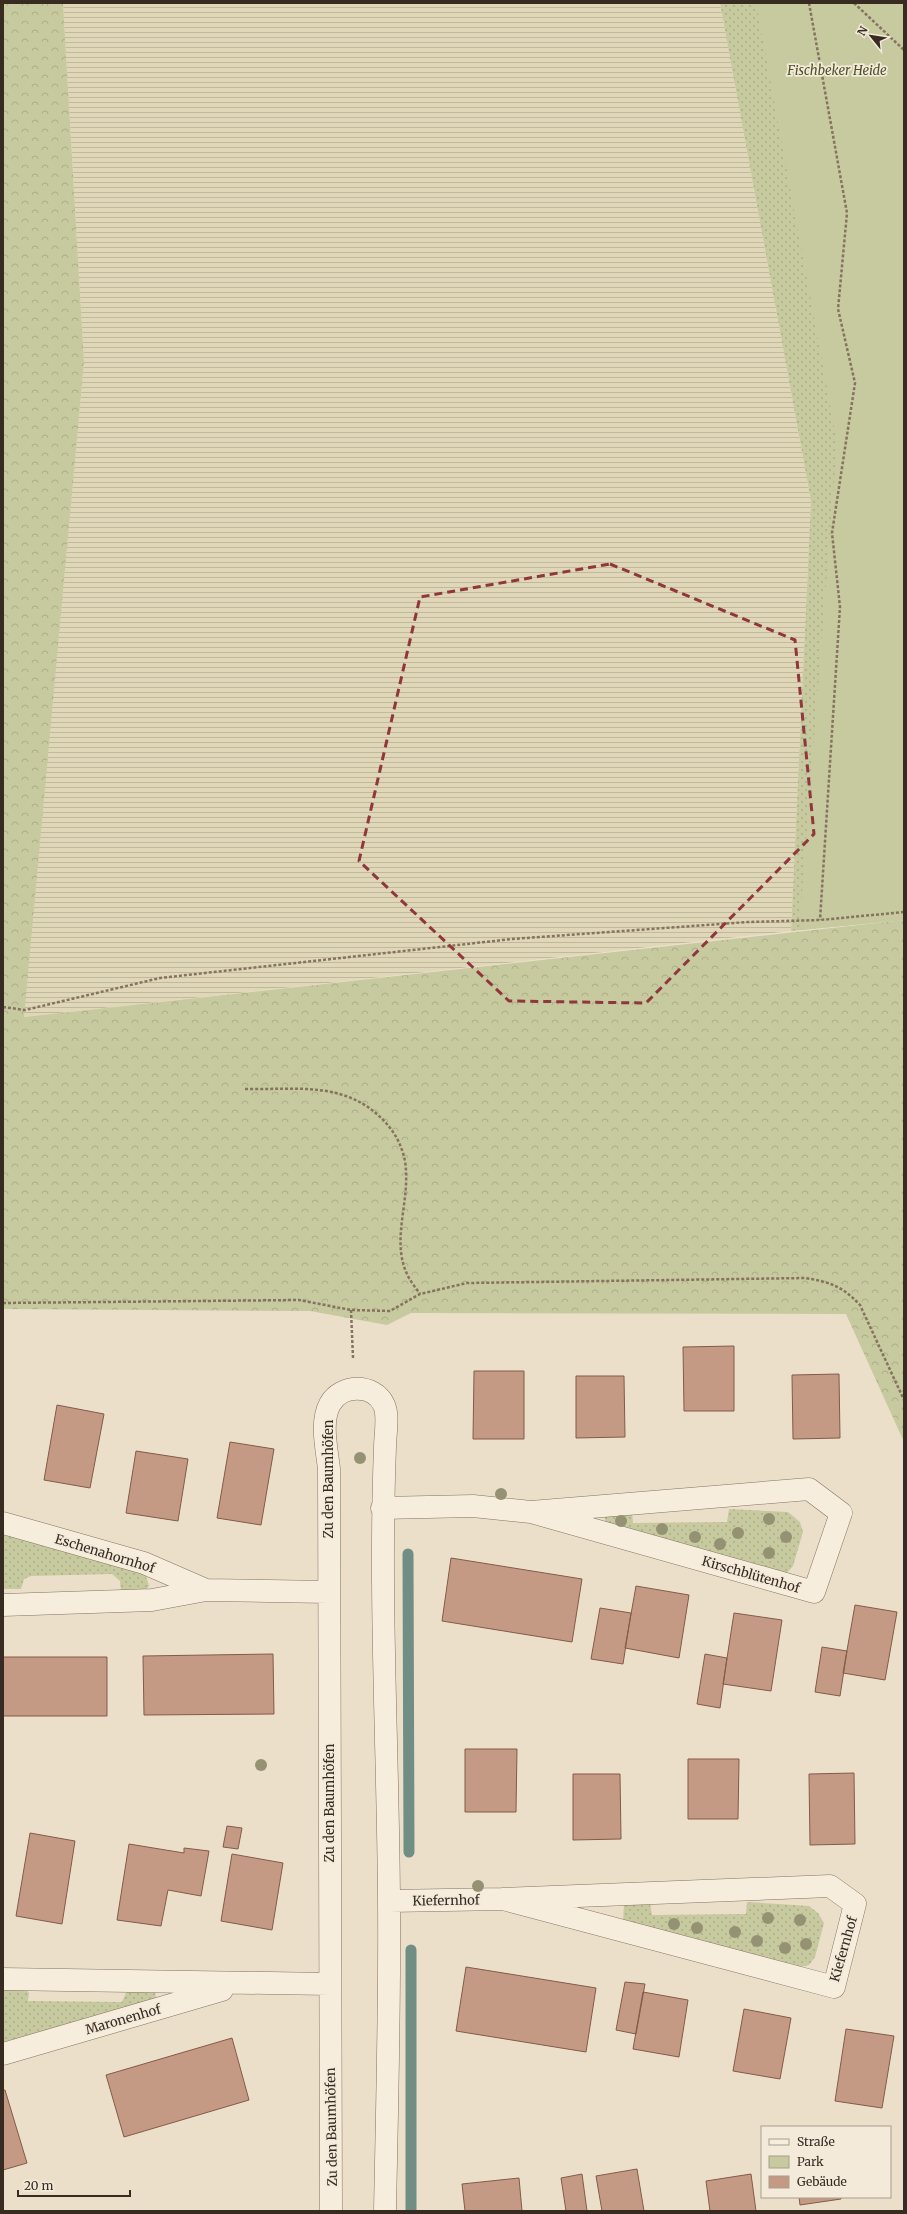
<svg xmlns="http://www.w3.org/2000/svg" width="907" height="2214" font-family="Merriweather,serif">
  <defs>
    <pattern id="farmland-rules" width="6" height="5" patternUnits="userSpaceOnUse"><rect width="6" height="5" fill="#e0d7b8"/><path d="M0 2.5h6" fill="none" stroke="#c1b99e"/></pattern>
    <pattern id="grass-dots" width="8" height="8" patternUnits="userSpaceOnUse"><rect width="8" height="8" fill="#c7c99f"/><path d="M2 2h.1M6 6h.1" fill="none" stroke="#acad89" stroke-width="1.8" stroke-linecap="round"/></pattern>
    <pattern id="forest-crowns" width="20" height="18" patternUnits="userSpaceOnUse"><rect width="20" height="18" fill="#c7c99f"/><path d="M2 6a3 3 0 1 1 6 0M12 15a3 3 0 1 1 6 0" fill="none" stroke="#acad89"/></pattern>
  </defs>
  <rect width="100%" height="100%" fill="#ebdfca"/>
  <path fill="url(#farmland-rules)" d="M63 3H720L811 501 791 931 23 1017 84 362Z"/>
  <path fill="url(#grass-dots)" d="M720 3H863L904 920 791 931 811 501Z
    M729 1509 788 1512 800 1522 803 1532 793 1566 786 1574 605 1526V1511H632L633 1523 727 1522Z
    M3 1534 145 1573 149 1586 145 1591H121L120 1581 112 1574 31 1576 24 1579 21 1589H3Z
    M747 1902 809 1906 818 1913 824 1923 815 1957 809 1965 800 1967 623 1921 624 1904 650 1903 652 1915 746 1914Z
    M3 1987H24L29 1993 28 2001 122 2002 128 1988 155 1991 156 1998 152 2004 3 2042Z"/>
  <path fill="url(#forest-crowns)" d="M3 3H63L84 362 24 1017 904 920V1442L846 1314 411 1313 387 1325 310 1311 3 1309Z"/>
  <path fill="#c7c99f" d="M756 3H904V920L799 930 837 443Z"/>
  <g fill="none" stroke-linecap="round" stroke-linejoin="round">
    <path stroke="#718e85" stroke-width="11" d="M408 1554 409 1852
      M411 1950V2211"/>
  </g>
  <path fill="#c59a84" stroke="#835b48" d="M734 1346V1411H684L683 1347Z
    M474 1371H524V1439H473Z
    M839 1374 840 1438 793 1439 792 1375Z
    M576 1376H624L625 1437 576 1438Z
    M57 1405 104 1414 90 1488 44 1480Z
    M230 1442 274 1449 261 1525 217 1518Z
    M136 1451 188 1459 178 1521 126 1513Z
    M451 1558 582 1579 572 1642 442 1621Z
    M636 1586 689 1595 679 1658 625 1648Z
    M855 1605 897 1612 885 1680 843 1673Z
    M600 1608 631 1613 623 1664 591 1659Z
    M734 1613 782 1620 771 1691 723 1684Z
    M822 1647 847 1651 840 1696 815 1692Z
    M273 1654 274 1714 144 1715 143 1656Z
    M705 1654 727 1658 720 1708 697 1704Z
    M3 1657H107V1716H3Z
    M465 1749H517L516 1812H465Z
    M688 1759H739L738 1819H688Z
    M854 1773 855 1844 810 1845 809 1774Z
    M573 1774H620L621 1839 573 1840Z
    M227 1826 242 1828 238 1849 223 1847Z
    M30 1833 75 1841 62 1924 16 1916Z
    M129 1844 184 1853V1848L209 1851 201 1896 168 1890 161 1926 117 1920Z
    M232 1854 283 1863 272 1930 221 1921Z
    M466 1967 596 1988 586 2052 456 2031Z
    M625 1982 645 1984 636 2034 616 2030Z
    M643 1992 688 2000 679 2057 633 2049Z
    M744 2009 791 2018 780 2079 733 2071Z
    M846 2029 894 2036 882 2108 835 2101Z
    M232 2038 249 2100 124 2137 106 2075Z
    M3 2090H5L27 2163 3 2170Z
    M637 2169 644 2211H602L596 2176Z
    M582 2174 587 2211H566L561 2178Z
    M751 2174 756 2211H710L706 2181Z
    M519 2178 522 2211H465L462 2184Z
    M799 2197H841V2199L800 2205Z"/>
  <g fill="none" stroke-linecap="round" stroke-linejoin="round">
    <defs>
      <path id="minor" d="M382 1508 473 1506 531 1512 814 1592 841 1513 809 1489 531 1512
        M3 1523 144 1563 206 1590
        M3 1605 152 1600 206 1590 328 1592
        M389 1901 503 1899 834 1987 855 1904 830 1886 503 1899
        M3 1979 329 1984
        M3 2054 222 1990
        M331 2211 329 1469C327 1450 320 1422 330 1404 341 1384 374 1383 384 1405 389 1416 385 1435 385 1447 379 1598 388 1749 389 1900 390 2003 387 2107 385 2211"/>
    </defs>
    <use href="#minor" stroke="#867260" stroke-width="23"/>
    <path stroke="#867260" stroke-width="2.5" stroke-dasharray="3 2" stroke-linecap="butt" d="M809 3 847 213 838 309 855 383 832 533 840 607 820 920
      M854 3 904 50
      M3 1007 25 1010 160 978 512 939 748 922 820 920 904 912
      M245 1089C298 1090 347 1080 386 1123 398 1136 406 1155 406 1172 408 1206 392 1242 407 1274 410 1281 416 1288 420 1294
      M3 1303 299 1300 351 1310 390 1311 420 1294 467 1283 805 1278C830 1282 842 1286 860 1305L904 1400
      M351 1310 353 1358"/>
    <use href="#minor" stroke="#f6eddd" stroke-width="22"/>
  </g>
  <g fill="#949273">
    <circle cx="360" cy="1458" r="6"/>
    <circle cx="501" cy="1494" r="6"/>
    <circle cx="769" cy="1519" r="6"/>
    <circle cx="621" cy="1521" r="6"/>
    <circle cx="662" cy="1529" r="6"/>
    <circle cx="738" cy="1533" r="6"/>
    <circle cx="695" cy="1537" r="6"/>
    <circle cx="786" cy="1537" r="6"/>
    <circle cx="720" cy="1544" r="6"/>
    <circle cx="769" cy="1553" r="6"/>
    <circle cx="261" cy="1765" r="6"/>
    <circle cx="478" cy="1886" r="6"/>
    <circle cx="768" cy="1918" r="6"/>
    <circle cx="800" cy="1920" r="6"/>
    <circle cx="674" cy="1924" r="6"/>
    <circle cx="697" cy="1928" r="6"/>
    <circle cx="735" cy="1932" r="6"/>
    <circle cx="757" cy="1941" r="6"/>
    <circle cx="806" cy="1944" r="6"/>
    <circle cx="785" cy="1948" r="6"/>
  </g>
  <path fill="none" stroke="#90363d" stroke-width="3" stroke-dasharray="8 5" stroke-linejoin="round" d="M610 564 795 640 814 834 646 1003 509 1001 359 861 420 597Z"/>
  <g text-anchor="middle" stroke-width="3.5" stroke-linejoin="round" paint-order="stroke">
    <g font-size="13" font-style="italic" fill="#4c532b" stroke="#f3ead9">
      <text x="837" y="75">Fischbeker Heide</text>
    </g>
    <g font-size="13" fill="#382b22" stroke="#f3ead9">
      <text transform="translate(328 1479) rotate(-90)" y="5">Zu den Baumhöfen</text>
      <text transform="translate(105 1553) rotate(17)" y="5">Eschenahornhof</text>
      <text transform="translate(751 1574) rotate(16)" y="5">Kirschblütenhof</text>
      <text transform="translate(329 1803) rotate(-90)" y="5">Zu den Baumhöfen</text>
      <text transform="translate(446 1900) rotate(-1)" y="5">Kiefernhof</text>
      <text transform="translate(843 1949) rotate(-74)" y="5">Kiefernhof</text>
      <text transform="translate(123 2019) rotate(-16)" y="5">Maronenhof</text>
      <text transform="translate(331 2127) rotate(-91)" y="5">Zu den Baumhöfen</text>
    </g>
  </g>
  <rect width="907" height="2214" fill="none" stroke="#382b22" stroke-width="8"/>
  <rect x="761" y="2126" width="130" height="72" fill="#f3ead9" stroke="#a89e90"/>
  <rect x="769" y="2139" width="20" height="6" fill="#f6eddd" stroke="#a89e90"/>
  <text x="797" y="2146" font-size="12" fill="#382b22">Straße</text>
  <rect x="769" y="2156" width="20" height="12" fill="#c7c99f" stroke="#a89e90"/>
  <text x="797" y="2166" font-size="12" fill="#382b22">Park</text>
  <rect x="769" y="2176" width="20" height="12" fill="#c59a84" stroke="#a89e90"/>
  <text x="797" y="2186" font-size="12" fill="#382b22">Gebäude</text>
  <g transform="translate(871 36) rotate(300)" stroke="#f3ead9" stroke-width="3" paint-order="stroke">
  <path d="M0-3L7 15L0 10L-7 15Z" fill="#382b22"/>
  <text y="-6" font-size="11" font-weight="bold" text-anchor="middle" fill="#382b22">N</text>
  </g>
  <path d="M18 2190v6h112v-6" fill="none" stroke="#382b22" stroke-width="2"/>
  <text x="24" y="2190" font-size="12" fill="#382b22" stroke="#f3ead9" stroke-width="3" paint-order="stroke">20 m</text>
</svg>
